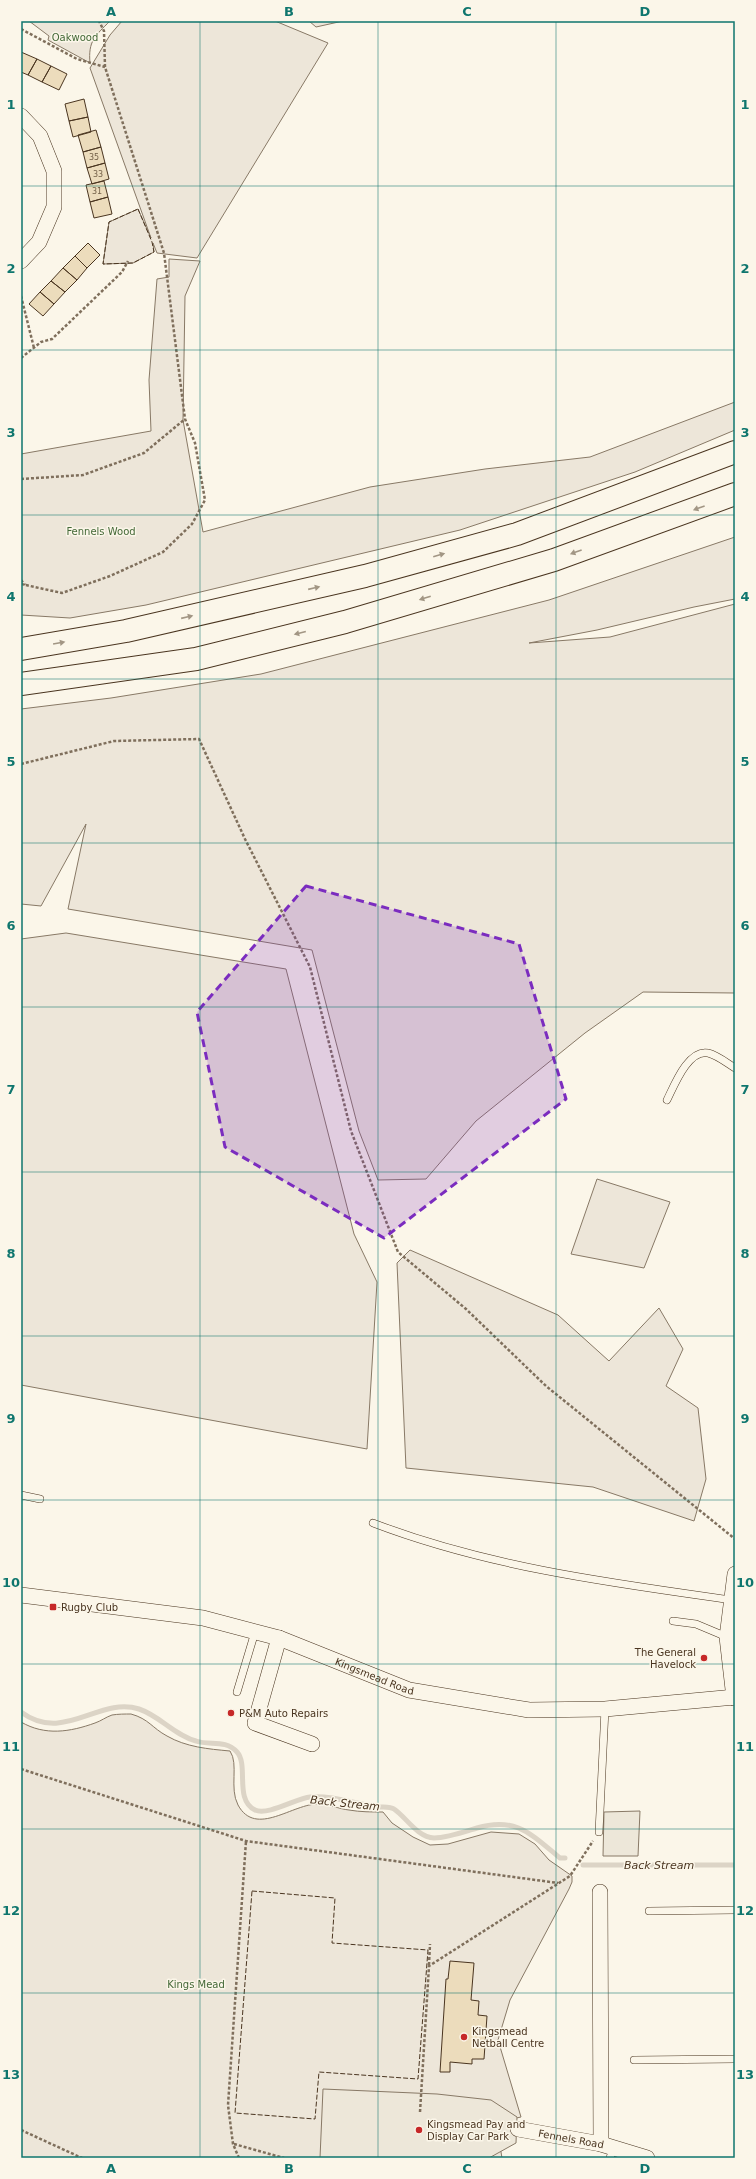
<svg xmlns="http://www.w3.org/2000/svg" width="756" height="2179" font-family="'DejaVu Sans',sans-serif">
  <rect width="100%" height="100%" fill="#fbf6e9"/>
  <path fill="#ede6d9" stroke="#887966" d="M29 21H110C95 36 88 41 90 63L48 40 49 36Z
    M122 21H275L328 43 197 258 157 253 153 243 154 252 133 263 103 264 109 222 138 209 151 238 90 68 110 35Z
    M309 21H343L316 27Z
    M169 259 200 261 185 296 183 420 203 532 370 487 485 469 590 457 735 402V430L635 472 460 530 146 605 70 618 21 615V454L151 431 149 380 157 279 169 277Z
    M735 537V599L694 607 597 630 529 643 610 637 735 604V993L643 992 585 1033 476 1121 426 1179 378 1180 359 1131 312 950 68 909 86 824 41 906 21 904V709L111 698 261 674 549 600Z
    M66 933 286 969 354 1234 377 1282 367 1449 21 1385V939Z
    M597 1179 670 1202 644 1268 571 1254Z
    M410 1250 558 1315 609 1361 659 1308 683 1349 666 1386 698 1408 706 1479 694 1521 593 1487 406 1468 397 1263Z
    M131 1714C149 1719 152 1728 167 1736 186 1747 208 1749 230 1751 239 1764 229 1788 238 1805 256 1838 293 1803 319 1804 329 1804 339 1809 349 1810 360 1812 372 1812 383 1812L392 1823 413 1837 430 1845 448 1844 491 1832 519 1834 535 1844 549 1860 572 1876V1882L569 1889 510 2000 498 2040 521 2117 503 2121 500 2146 502 2158H21V1722C45 1736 70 1732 95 1723 101 1721 106 1717 112 1715 118 1714 125 1714 131 1714Z"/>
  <path fill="#ede7d9" stroke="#887966" d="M640 1811 638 1856H603L604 1812Z
    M323 2089 437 2094 491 2100 517 2117 516 2143 489 2158H320Z"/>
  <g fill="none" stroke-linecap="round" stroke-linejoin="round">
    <path stroke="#dcd4c6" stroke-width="5" d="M21 1712C64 1744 99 1696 139 1709 160 1716 174 1735 196 1741 210 1746 225 1739 237 1752 249 1765 234 1800 255 1810 268 1816 297 1798 310 1797 332 1795 356 1804 378 1807 383 1807 390 1806 394 1809 406 1817 417 1837 434 1838 447 1838 464 1832 477 1828 516 1816 532 1835 560 1858H565
      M583 1865H735"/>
  </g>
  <path fill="#ecdcbc" stroke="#4a3520" d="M21 52 37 59 28 75 21 72Z
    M37 59 51 66 42 82 28 75Z
    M51 66 67 74 59 90 42 82Z
    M84 99 88 117 69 121 65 104Z
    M88 117 91 132 73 137 69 121Z
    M96 130 101 147 83 152 78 135Z
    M101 147 105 163 87 168 83 152Z
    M105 163 109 179 92 184 87 168Z
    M104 181 108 197 90 202 86 185Z
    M108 197 112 214 94 218 90 202Z
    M88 243 100 255 87 268 75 256Z
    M75 256 87 268 77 280 63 268Z
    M63 268 77 280 65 292 51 281Z
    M51 281 65 292 54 304 40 292Z
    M40 292 54 304 43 316 29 304Z
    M450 1961 474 1963 471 2000 479 2001 478 2015 487 2016 484 2059H472V2064L450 2062V2072H440L446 1979H448Z"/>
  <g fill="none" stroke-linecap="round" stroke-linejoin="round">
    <defs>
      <path id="lane" d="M667 1100C674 1086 688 1049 708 1053 717 1055 727 1063 735 1068
        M21 1495 40 1499
        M373 1523C488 1567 611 1583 732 1600
        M673 1621 696 1624 727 1637
        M237 1692 255 1632
        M599 1832 605 1709
        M649 1911 735 1910
        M634 2060 735 2059
        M610 2158 613 2148"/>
      <g id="street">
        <path d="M21 116 40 136 54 171V207L39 242 21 261"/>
        <path id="s1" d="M21 1595 203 1618 279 1638 409 1690 529 1710 605 1709 735 1697"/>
        <path d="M279 1638 255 1723 312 1744"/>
        <path d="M734 1698 727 1637 735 1574"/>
        <path d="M600 1892 601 2144"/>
        <path id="s2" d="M518 2129 601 2144 647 2158"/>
      </g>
      <path id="highway" d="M21 649 126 631 365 576 517 534 735 452
        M21 684 196 659 345 622 554 560 735 494"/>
    </defs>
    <use href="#lane" stroke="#4a3520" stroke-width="8"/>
    <use href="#street" stroke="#4a3520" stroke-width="16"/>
    <use href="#highway" stroke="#4a3520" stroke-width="24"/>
    <path stroke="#7f6f5c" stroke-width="2.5" stroke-dasharray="3 2" stroke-linecap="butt" d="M21 29 77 59 105 67
      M21 296 34 348
      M21 358 41 342 52 339 122 272 128 261
      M21 479 83 475 144 453 185 419
      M21 580 25 585
      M21 584 62 593 110 576 163 552 192 524 205 500 195 443 185 419 164 253 105 67 104 31 99 21
      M21 764 114 741 199 739 245 839 310 967 351 1131 398 1252 466 1309 546 1386 735 1539
      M21 1769 246 1841 558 1883
      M429 1965 430 1944
      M420 2112 429 1966 570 1876 593 1841
      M21 2130 82 2158
      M234 2144 284 2158
      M239 2158 233 2144 228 2105 246 1841"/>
    <use href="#lane" stroke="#fbf6e9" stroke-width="7"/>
    <use href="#street" stroke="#fbf6e9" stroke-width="15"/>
    <use href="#highway" stroke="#fbf6e9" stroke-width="22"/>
    <path stroke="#4a3520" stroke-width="1" stroke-dasharray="5 2" stroke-linecap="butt" d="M138 209 152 242 154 252 133 263 103 264 109 222Z
      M252 1891 335 1898 332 1943 428 1950 418 2079 319 2072 315 2119 235 2113Z"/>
  </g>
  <defs><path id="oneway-solid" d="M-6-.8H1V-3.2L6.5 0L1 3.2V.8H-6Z"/></defs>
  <g fill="#a29684">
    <use href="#oneway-solid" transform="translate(699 508) rotate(160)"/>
    <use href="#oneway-solid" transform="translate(576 552) rotate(160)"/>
    <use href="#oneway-solid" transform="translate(439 555) rotate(-16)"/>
    <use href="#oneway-solid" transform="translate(314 588) rotate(-13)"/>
    <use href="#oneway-solid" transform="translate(425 598) rotate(163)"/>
    <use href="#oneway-solid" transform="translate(187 617) rotate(-13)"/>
    <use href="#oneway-solid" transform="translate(300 633) rotate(166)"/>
    <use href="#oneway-solid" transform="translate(59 643) rotate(-10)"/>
  </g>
  <path fill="#7b2cbf" fill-opacity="0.2" stroke="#7b2cbf" stroke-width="3" stroke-dasharray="8 5" stroke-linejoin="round" d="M306 886 519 944 566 1099 384 1238 225 1147 197 1012Z"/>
  <path fill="none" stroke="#0f766e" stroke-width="1" stroke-opacity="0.55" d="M200 21V2158M378 21V2158M556 21V2158M21 186H735M21 350H735M21 515H735M21 679H735M21 843H735M21 1007H735M21 1172H735M21 1336H735M21 1500H735M21 1664H735M21 1829H735M21 1993H735"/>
  <g fill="#c62828" stroke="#fbf6e9" stroke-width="1.5">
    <rect x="49" y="1603" width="8" height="8" rx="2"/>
    <circle cx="704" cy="1658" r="4"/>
    <circle cx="231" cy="1713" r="4"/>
    <circle cx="464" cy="2037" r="4"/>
    <circle cx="419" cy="2130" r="4"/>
  </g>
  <g text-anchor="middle" stroke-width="3" stroke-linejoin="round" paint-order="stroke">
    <g font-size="8" fill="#725f47">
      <text x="94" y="160">35</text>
      <text x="98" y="177">33</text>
      <text x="97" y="194">31</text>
    </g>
    <g font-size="10" fill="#436837" stroke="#fbf6e9">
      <text x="75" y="41">Oakwood</text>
      <text x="101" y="535">Fennels Wood</text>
      <text x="196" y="1988">Kings Mead</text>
    </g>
    <g font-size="10" fill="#4a3520" stroke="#fbf6e9" text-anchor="start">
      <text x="61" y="1611">Rugby Club</text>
      <text x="696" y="1656" text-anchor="end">The General<tspan x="696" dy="12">Havelock</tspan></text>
      <text x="239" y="1717">P&amp;M Auto Repairs</text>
      <text x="472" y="2035">Kingsmead<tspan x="472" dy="12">Netball Centre</tspan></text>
      <text x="427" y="2128">Kingsmead Pay and<tspan x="427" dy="12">Display Car Park</tspan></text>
    </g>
    <g font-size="10" fill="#4a3520" stroke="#fbf6e9">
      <text dy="4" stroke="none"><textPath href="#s1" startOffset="365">Kingsmead Road</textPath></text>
      <text dy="4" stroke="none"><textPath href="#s2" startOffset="54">Fennels Road</textPath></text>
    </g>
    <g font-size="11" font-style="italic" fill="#4a3520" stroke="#fbf6e9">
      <text transform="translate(345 1803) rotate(6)" y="4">Back Stream</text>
      <text x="659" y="1869">Back Stream</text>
    </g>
  </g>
  <rect width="756" height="2179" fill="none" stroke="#fbf6e9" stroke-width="44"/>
  <rect x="22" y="22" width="712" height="2135" fill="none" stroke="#0f766e" stroke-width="1.5"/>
  <g font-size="13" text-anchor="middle" font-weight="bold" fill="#0f766e">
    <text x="111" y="16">A</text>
    <text x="289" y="16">B</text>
    <text x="467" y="16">C</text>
    <text x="645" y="16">D</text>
    <text x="11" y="109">1</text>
    <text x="745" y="109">1</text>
    <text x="11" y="273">2</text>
    <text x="745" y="273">2</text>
    <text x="11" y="437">3</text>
    <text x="745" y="437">3</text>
    <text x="11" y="601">4</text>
    <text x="745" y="601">4</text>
    <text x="11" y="766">5</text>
    <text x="745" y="766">5</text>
    <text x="11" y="930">6</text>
    <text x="745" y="930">6</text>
    <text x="11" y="1094">7</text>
    <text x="745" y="1094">7</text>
    <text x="11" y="1258">8</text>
    <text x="745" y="1258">8</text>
    <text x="11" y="1423">9</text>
    <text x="745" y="1423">9</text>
    <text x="11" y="1587">10</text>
    <text x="745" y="1587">10</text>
    <text x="11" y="1751">11</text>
    <text x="745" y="1751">11</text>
    <text x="11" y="1915">12</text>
    <text x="745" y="1915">12</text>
    <text x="11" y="2079">13</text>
    <text x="745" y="2079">13</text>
    <text x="111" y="2173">A</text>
    <text x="289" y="2173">B</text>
    <text x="467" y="2173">C</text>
    <text x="645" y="2173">D</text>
  </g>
</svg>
